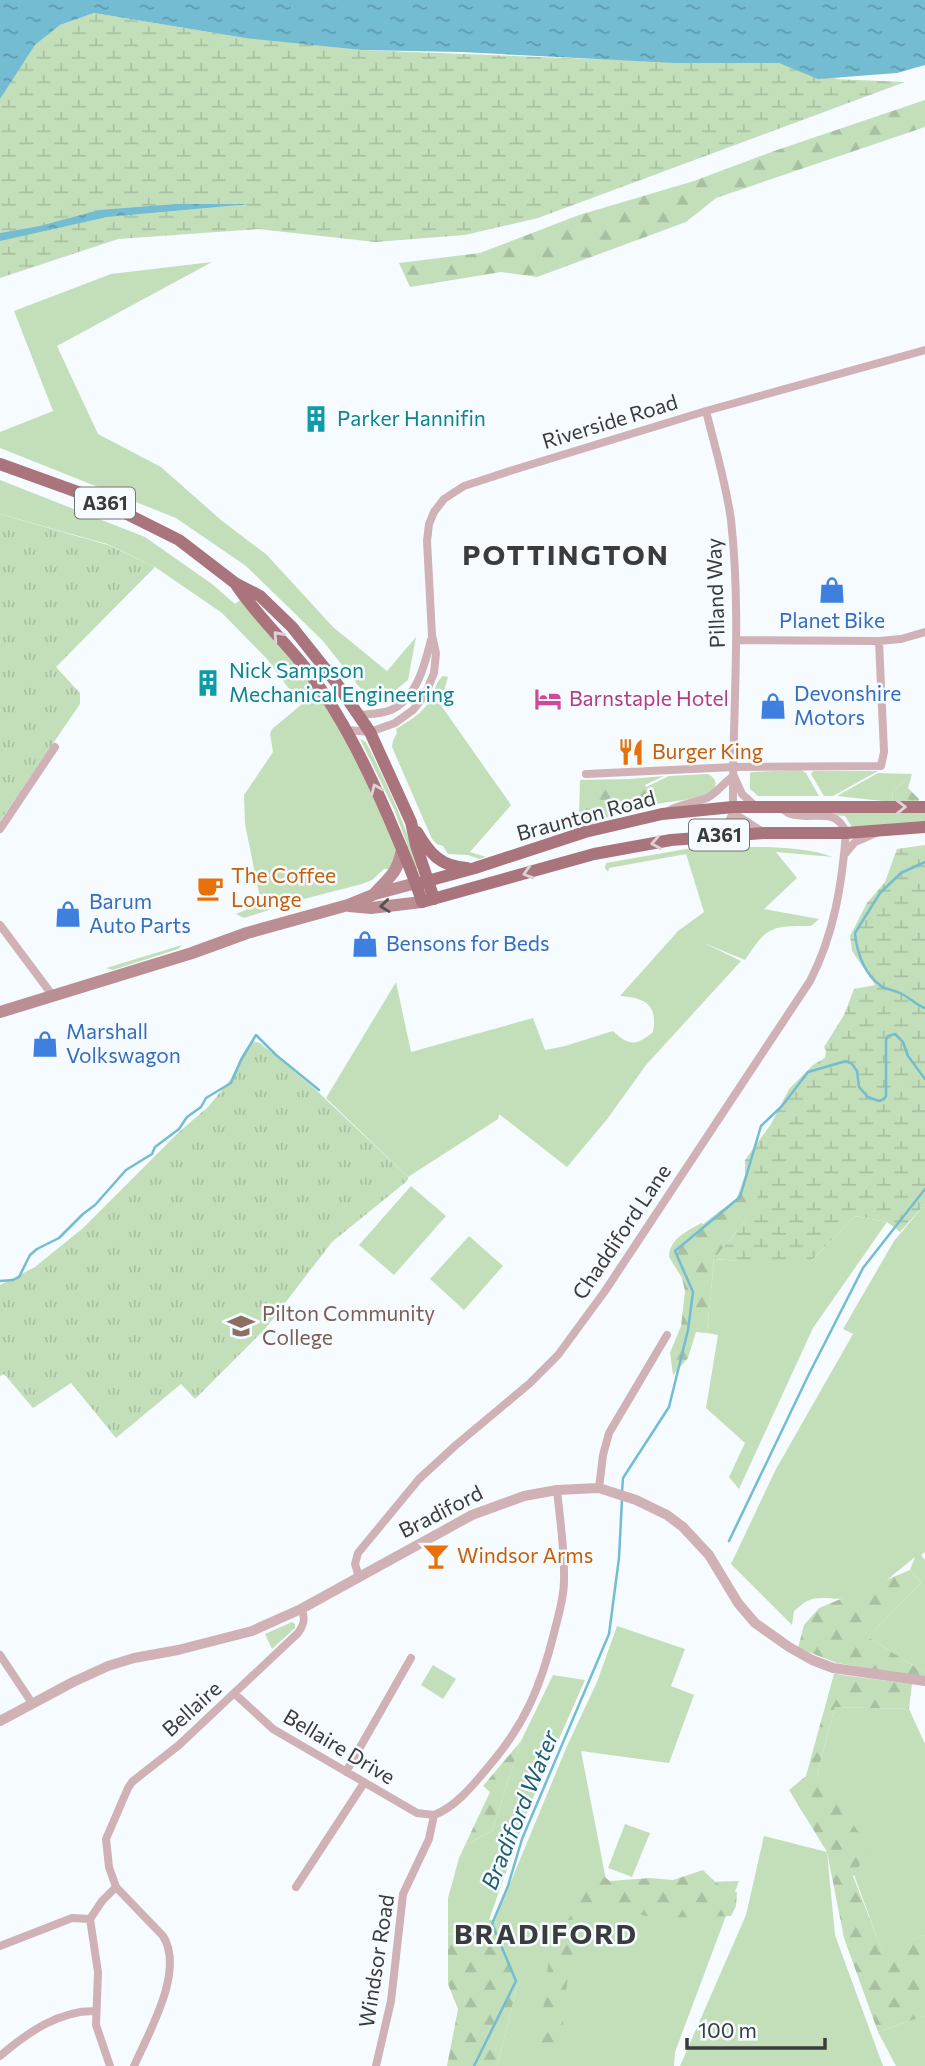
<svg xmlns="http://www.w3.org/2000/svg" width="925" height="2066" font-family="Commissioner,sans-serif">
  <defs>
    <pattern id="forest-firs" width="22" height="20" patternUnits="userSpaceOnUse" patternTransform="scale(1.75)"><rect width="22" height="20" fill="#c3dfba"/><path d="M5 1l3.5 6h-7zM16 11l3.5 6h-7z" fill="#a8c0a1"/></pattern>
    <pattern id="wetland-marsh" width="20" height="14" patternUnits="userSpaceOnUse" patternTransform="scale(1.75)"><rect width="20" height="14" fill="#c3dfba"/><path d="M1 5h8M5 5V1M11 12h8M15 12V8" fill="none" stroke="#a8c0a1"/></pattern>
    <pattern id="park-tufts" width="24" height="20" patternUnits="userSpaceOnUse" patternTransform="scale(1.75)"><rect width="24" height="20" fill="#c3dfba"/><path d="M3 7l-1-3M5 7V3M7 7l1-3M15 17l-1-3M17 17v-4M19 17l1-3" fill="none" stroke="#a8c0a1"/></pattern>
    <pattern id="water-ripples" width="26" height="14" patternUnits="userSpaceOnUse" patternTransform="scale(1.75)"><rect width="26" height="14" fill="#73bcd2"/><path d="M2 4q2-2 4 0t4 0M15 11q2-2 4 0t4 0" fill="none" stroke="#5f9aac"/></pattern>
  </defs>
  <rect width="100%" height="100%" fill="#f6fbff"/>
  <path fill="#c3dfba" d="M212 262 57 346 98 434 161 467 221 520 267 555 333 627 387 671 416 637 408 680 386 698H368L323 641 246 566 176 518 0 448V432L53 411 14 311 111 274Z
    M0 480 145 537 212 584 235 604 240 600 292 658 335 717 393 837 396 852 393 869H384L372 880 362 884 300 900 244 918 236 914 261 903 245 824 244 795 273 752 270 734 272 729 301 705 267 659 222 613 155 567 107 544 0 514Z
    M443 676 448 677 440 704 511 805 470 852 486 857 479 859 468 855 448 854 443 846 437 844 432 839 392 747 393 741 397 733 396 729C409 721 422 714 430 700 435 692 435 682 443 676Z
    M360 739 366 742C387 783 405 824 419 868L416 869 394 809Z
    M801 770 806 773 819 796H758L750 789V773L752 772Z
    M813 771H878L833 796H824L811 774Z
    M878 773 912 774 893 791 892 802 837 796Z
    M708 774C715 778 719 784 712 791 699 801 665 801 647 806 624 811 600 819 579 828L576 824 578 820 669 776Z
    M664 776 579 816 580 780 629 779Z
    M925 812V823L852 827 845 816 832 815V813Z
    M719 847C752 847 802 845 833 857L776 852 797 878 764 909 819 919 811 926C770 926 768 926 745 960L704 943 741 961 646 1065 608 1118 567 1167 499 1114 498 1119 408 1177 326 1098 396 982 411 1052 533 1018 545 1050 565 1046 613 1031C629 1046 636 1046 653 1032 658 1004 645 998 620 996L678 931 704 912 686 854 609 868 608 872 605 868 606 863 686 849Z
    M182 945 178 949 113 970 106 968Z
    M411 1186 446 1216 394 1275 359 1245Z
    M925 1204V1552L921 1555 925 1560V1673L868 1637 921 1583 910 1570 915 1557C900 1569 875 1592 856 1597 840 1602 822 1594 807 1601 803 1603 798 1608 794 1611L792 1625 731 1564 776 1469 853 1334 843 1329 894 1241Z
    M855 1216 887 1222 813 1328 739 1489 729 1477 745 1443 706 1408 718 1335 707 1333 714 1259 740 1261H811Z
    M469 1236 503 1266 464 1310 430 1279Z
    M292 1622 295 1624V1628L272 1649 265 1634Z
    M617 1626 685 1649 671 1686 694 1695 669 1763 581 1751 607 1885 739 1881 675 2052 674 2066H497L517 1987 495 1920 567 1746 597 1682Z
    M433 1665 456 1679 443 1699 421 1685Z
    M553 1675 585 1680 529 1807 489 1920 448 1935V1898L459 1858 465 1845 492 1831 521 1741Z
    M835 1707 909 1709 925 1744V1935L882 1951 817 1774Z
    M625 1824 650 1833 632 1877 608 1868Z
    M764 1836 827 1852 835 1935 883 2066H680L746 1915Z
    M925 2016V2066H896L878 2032Z"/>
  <path fill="url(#forest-firs)" d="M925 100V127L716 198 686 222 537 277 501 272 410 287 399 263 480 253 579 215 694 181 777 150Z
    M912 774 908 788 919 799V803L892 802 893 791Z
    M636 783 644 784 649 790 639 801 605 816 592 824 585 823 588 789 602 788 617 789Z
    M745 1175 761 1192 743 1224 714 1259 707 1333 696 1332 688 1358 673 1375 670 1353 681 1326 685 1291 682 1278 669 1257C670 1238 686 1232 701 1223L703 1224 737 1198Z
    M910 1570 921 1583 868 1637 925 1673V1678L837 1663 798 1648 804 1625 819 1608Z
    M834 1674 912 1684 909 1709 835 1707 817 1774 870 1848 853 1876 882 1950 925 1935V2016L878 2032 844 1938 827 1852 789 1790 806 1776Z
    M521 1741 492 1831 465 1845 490 1792 483 1786Z
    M597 1868 603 1876 610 1881 650 1878 673 1880 703 1870C714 1881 722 1890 737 1892L736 1906 731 1916 660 1918 610 1910 611 1892 607 1889 599 1908 575 1942 565 1994 563 2024 551 2066H532L540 2039 550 1948 586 1892C590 1884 591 1876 597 1868Z
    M489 1920H495L517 1987 497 2066H447L458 2009 448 1984V1935Z"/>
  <path fill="url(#wetland-marsh)" d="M925 0 893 65 834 79 905 82 538 218 465 235 375 242 258 229 118 239 0 278V98L35 45 60 25 94 13 239 37 361 50 590 59 779 63 785 65Z
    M925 845V1204L900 1232 887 1222 855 1216 811 1261H740L714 1259 743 1224 760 1192 745 1175V1160L771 1124 789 1089 813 1065 825 1058 826 1051 824 1047 844 1015 854 989 875 985 852 951 850 936 867 903 885 882 897 849Z"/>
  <path fill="url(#park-tufts)" d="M0 514 108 545 155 567 56 667 80 693V704L0 821Z
    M252 1041 260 1043 315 1089 408 1177 407 1181 332 1242 265 1329 195 1399 181 1384 116 1438 71 1383 33 1408 4 1374 0 1376V1285L35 1267 83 1228 179 1132 208 1107 230 1080 244 1052Z"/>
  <path fill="url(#water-ripples)" d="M0 0H925V65L897 73 818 79 779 63H675L462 52 361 50 245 38 94 13 60 25 35 45 0 99Z
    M176 204H250L107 217 0 241V233L40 226 99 210Z"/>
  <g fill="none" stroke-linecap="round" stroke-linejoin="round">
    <path stroke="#73bcd2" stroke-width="2.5" d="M925 862 901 873 880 893 855 933C857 954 864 973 881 986 887 990 895 990 902 994 910 998 916 1005 925 1008
      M0 1281 13 1280 19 1277 30 1255 37 1249 59 1238 83 1214 95 1205 126 1170 152 1154 155 1147 179 1129 187 1117 201 1107 206 1098 231 1083 241 1060 256 1035 276 1055 319 1090
      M622 1492 623 1478 669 1407 688 1330 693 1292 675 1251 740 1197 761 1126 782 1106 808 1072 846 1061 852 1064 857 1071 859 1087 868 1097 879 1101 884 1099 886 1096V1040L888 1036 895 1034 903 1042 908 1056 925 1079
      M729 1541 809 1374 863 1268 925 1189
      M474 2066 516 1981 492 1924 508 1886 522 1839 609 1634 619 1558 622 1499"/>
    <path stroke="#d0b1b5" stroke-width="8" d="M706 411C715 447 726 483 731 520 742 618 732 716 733 813L727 825 714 834
      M736 640 879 641 901 639 925 632
      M359 715C370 714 381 714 391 710 417 698 425 664 431 640
      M348 730 370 732 395 723 413 710 425 695 434 673 436 653 432 635 427 541 429 524 434 512 444 499 464 486 513 470 706 411 925 350
      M586 774 734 767 881 766 884 752 879 641
      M668 811C681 804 694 803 707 798 717 793 724 782 734 776L742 794 754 805
      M733 813 763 832
      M0 829 55 747
      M844 855 855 842 876 833
      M0 925 53 996
      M599 1488 603 1455 609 1433 667 1335
      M359 1577 355 1564 358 1553 419 1479 456 1445 529 1384 558 1355 605 1291 810 981C834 935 842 884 846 833 836 805 812 821 791 814 787 813 784 810 781 808
      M0 1655 32 1703
      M235 1694 273 1729 417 1813 434 1815
      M346 1772 411 1658
      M296 1887 364 1783
      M0 1946 72 1918 90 1919
      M0 2056C27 2033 59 2010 96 2011
      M110 2066 96 2025 98 1972 90 1919 102 1901 116 1887
      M134 2066C149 2032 185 1971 163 1936L116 1887 109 1867 106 1839 128 1788 132 1782 179 1745 298 1633C304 1625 306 1618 301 1609
      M376 2066 391 2001 403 1894 429 1839 434 1815C456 1807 474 1784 489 1766 525 1724 541 1686 554 1633 558 1616 564 1599 564 1581 565 1551 560 1520 557 1490"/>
    <path stroke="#d0b1b5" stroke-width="10" d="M0 1721 73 1682 108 1666 134 1658 178 1650 252 1631 301 1609 472 1515 524 1496 557 1490 599 1488 636 1500 667 1515 683 1527 709 1555 738 1603 755 1623 789 1647 812 1660 833 1668 925 1681"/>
    <path stroke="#ba8e93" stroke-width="12" d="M375 893C391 875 397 874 402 849
      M349 906 371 908 422 902
      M0 1012 192 953 247 933 348 905 375 894 416 883"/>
    <path stroke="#a9747b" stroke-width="12" d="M0 464 97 499 179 540 235 583 260 596 292 627 335 681 370 732 411 822 416 845 434 899
      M235 583C257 617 287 643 311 675 343 719 366 766 388 816 400 845 413 872 422 902L594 854 671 840 764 833H846L925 827
      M417 832C429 853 441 867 467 868
      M420 883 475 868 585 832 662 814 733 807H925"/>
  </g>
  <defs><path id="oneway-chevron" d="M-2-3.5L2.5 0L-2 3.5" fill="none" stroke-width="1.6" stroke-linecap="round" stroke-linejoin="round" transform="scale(1.75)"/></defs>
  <g stroke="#dfd2d7">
    <use href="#oneway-chevron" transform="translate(278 636) rotate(-132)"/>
    <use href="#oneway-chevron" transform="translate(376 789) rotate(-114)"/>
    <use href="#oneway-chevron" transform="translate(901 807) rotate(-1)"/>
    <use href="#oneway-chevron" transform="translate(656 843) rotate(170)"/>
    <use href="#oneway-chevron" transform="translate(528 873) rotate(164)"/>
  </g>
  <use stroke="#595052" href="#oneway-chevron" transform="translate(385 906) rotate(173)"/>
  <defs>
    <symbol id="building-bare" viewBox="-9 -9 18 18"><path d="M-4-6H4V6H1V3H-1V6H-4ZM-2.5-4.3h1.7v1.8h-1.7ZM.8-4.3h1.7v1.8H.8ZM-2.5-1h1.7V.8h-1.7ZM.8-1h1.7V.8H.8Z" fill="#0f9aa8" stroke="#f6fbff" stroke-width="2.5" paint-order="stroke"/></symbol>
    <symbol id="shop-bare" viewBox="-9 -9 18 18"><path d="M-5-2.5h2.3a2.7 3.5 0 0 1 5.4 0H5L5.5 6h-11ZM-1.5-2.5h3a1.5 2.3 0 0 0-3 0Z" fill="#3f7fe0" stroke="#f6fbff" stroke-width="2.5" paint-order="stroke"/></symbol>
    <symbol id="hotel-bare" viewBox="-9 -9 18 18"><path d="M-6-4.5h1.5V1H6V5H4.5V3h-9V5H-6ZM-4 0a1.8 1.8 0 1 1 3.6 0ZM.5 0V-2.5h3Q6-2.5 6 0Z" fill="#d1479c" stroke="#f6fbff" stroke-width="2.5" paint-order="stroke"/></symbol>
    <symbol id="restaurant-bare" viewBox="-9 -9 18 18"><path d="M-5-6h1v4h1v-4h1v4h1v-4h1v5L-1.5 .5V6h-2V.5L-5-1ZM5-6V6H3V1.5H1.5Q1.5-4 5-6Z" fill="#e8710a" stroke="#f6fbff" stroke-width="2.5" paint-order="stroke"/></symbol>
    <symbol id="cafe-bare" viewBox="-9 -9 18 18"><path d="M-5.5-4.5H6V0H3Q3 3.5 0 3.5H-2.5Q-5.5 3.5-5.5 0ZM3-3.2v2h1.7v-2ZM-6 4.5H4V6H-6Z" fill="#e8710a" stroke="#f6fbff" stroke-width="2.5" paint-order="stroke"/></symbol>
    <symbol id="school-bare" viewBox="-9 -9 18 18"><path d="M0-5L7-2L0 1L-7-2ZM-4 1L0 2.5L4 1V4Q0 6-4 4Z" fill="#8d6e63" stroke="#f6fbff" stroke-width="2.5" paint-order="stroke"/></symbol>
    <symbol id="bar-bare" viewBox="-9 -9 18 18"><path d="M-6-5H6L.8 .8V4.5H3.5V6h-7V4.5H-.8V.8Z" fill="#e8710a" stroke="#f6fbff" stroke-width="2.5" paint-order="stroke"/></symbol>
  </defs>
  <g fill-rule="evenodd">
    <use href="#building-bare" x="297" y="400" width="38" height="38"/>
    <use href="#shop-bare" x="813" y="571" width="38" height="38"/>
    <use href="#building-bare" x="189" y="664" width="38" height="38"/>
    <use href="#hotel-bare" x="529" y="680" width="38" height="38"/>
    <use href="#shop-bare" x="754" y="687" width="38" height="38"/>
    <use href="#restaurant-bare" x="612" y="733" width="38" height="38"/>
    <use href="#cafe-bare" x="191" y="869" width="38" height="38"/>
    <use href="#shop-bare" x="49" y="895" width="38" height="38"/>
    <use href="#shop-bare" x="346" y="925" width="38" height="38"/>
    <use href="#shop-bare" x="26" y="1025" width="38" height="38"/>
    <use href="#school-bare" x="222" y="1307" width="38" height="38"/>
    <use href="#bar-bare" x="417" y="1537" width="38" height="38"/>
  </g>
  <g text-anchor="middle" stroke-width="5" stroke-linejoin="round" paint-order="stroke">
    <g fill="#f6fbff" stroke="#727577" stroke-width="2">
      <rect x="75" y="487.5" width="60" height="31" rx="5"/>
      <rect x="689" y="819.5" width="60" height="31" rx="5"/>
    </g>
    <g font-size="19" font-weight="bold" fill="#393b3d">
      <text x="105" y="510">A361</text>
      <text x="719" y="842">A361</text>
    </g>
    <g font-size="21" fill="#0d838f" stroke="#f6fbff" text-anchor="start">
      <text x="337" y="426">Parker Hannifin</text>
      <text x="229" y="678">Nick Sampson<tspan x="229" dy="24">Mechanical Engineering</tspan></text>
    </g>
    <g font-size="21" fill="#393b3d" stroke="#f6fbff">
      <text transform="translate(610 422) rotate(-17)" y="7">Riverside Road</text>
      <text transform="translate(716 593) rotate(-92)" y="7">Pilland Way</text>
      <text transform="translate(586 816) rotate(-15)" y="7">Braunton Road</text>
      <text transform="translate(622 1232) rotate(-56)" y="7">Chaddiford Lane</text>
      <text transform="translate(441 1512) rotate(-27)" y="7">Bradiford</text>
      <text transform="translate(192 1709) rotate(-42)" y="7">Bellaire</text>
      <text transform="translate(339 1747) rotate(31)" y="7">Bellaire Drive</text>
      <text transform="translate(377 1961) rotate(-81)" y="7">Windsor Road</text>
    </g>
    <g font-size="21" fill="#366cbe" stroke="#f6fbff" text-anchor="start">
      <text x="832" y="628" text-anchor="middle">Planet Bike</text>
      <text x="794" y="701">Devonshire<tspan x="794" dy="24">Motors</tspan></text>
      <text x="89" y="909">Barum<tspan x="89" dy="24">Auto Parts</tspan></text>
      <text x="386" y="951">Bensons for Beds</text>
      <text x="66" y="1039">Marshall<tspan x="66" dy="24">Volkswagon</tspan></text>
    </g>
    <g font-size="21" fill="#b23c85" stroke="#f6fbff" text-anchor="start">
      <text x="569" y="706">Barnstaple Hotel</text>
    </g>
    <g font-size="21" fill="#c56008" stroke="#f6fbff" text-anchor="start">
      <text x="652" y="759">Burger King</text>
      <text x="231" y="883">The Coffee<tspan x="231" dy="24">Lounge</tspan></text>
      <text x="457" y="1563">Windsor Arms</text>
    </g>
    <g font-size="21" fill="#785e54" stroke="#f6fbff" text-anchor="start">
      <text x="262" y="1321">Pilton Community<tspan x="262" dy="24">College</tspan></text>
    </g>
    <g font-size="23" font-style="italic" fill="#225d6e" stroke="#f6fbff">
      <text transform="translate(520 1810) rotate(-68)" y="8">Bradiford Water</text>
    </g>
    <g font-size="28" font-weight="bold" letter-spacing="2" fill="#393b3d" stroke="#f6fbff">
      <text x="566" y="565">POTTINGTON</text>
      <text x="546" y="1944">BRADIFORD</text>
    </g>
  </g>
  <path d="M687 2038v10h138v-10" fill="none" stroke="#393b3d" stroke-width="3.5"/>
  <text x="698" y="2038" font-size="21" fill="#393b3d" stroke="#f6fbff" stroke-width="5" paint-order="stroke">100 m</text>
</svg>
